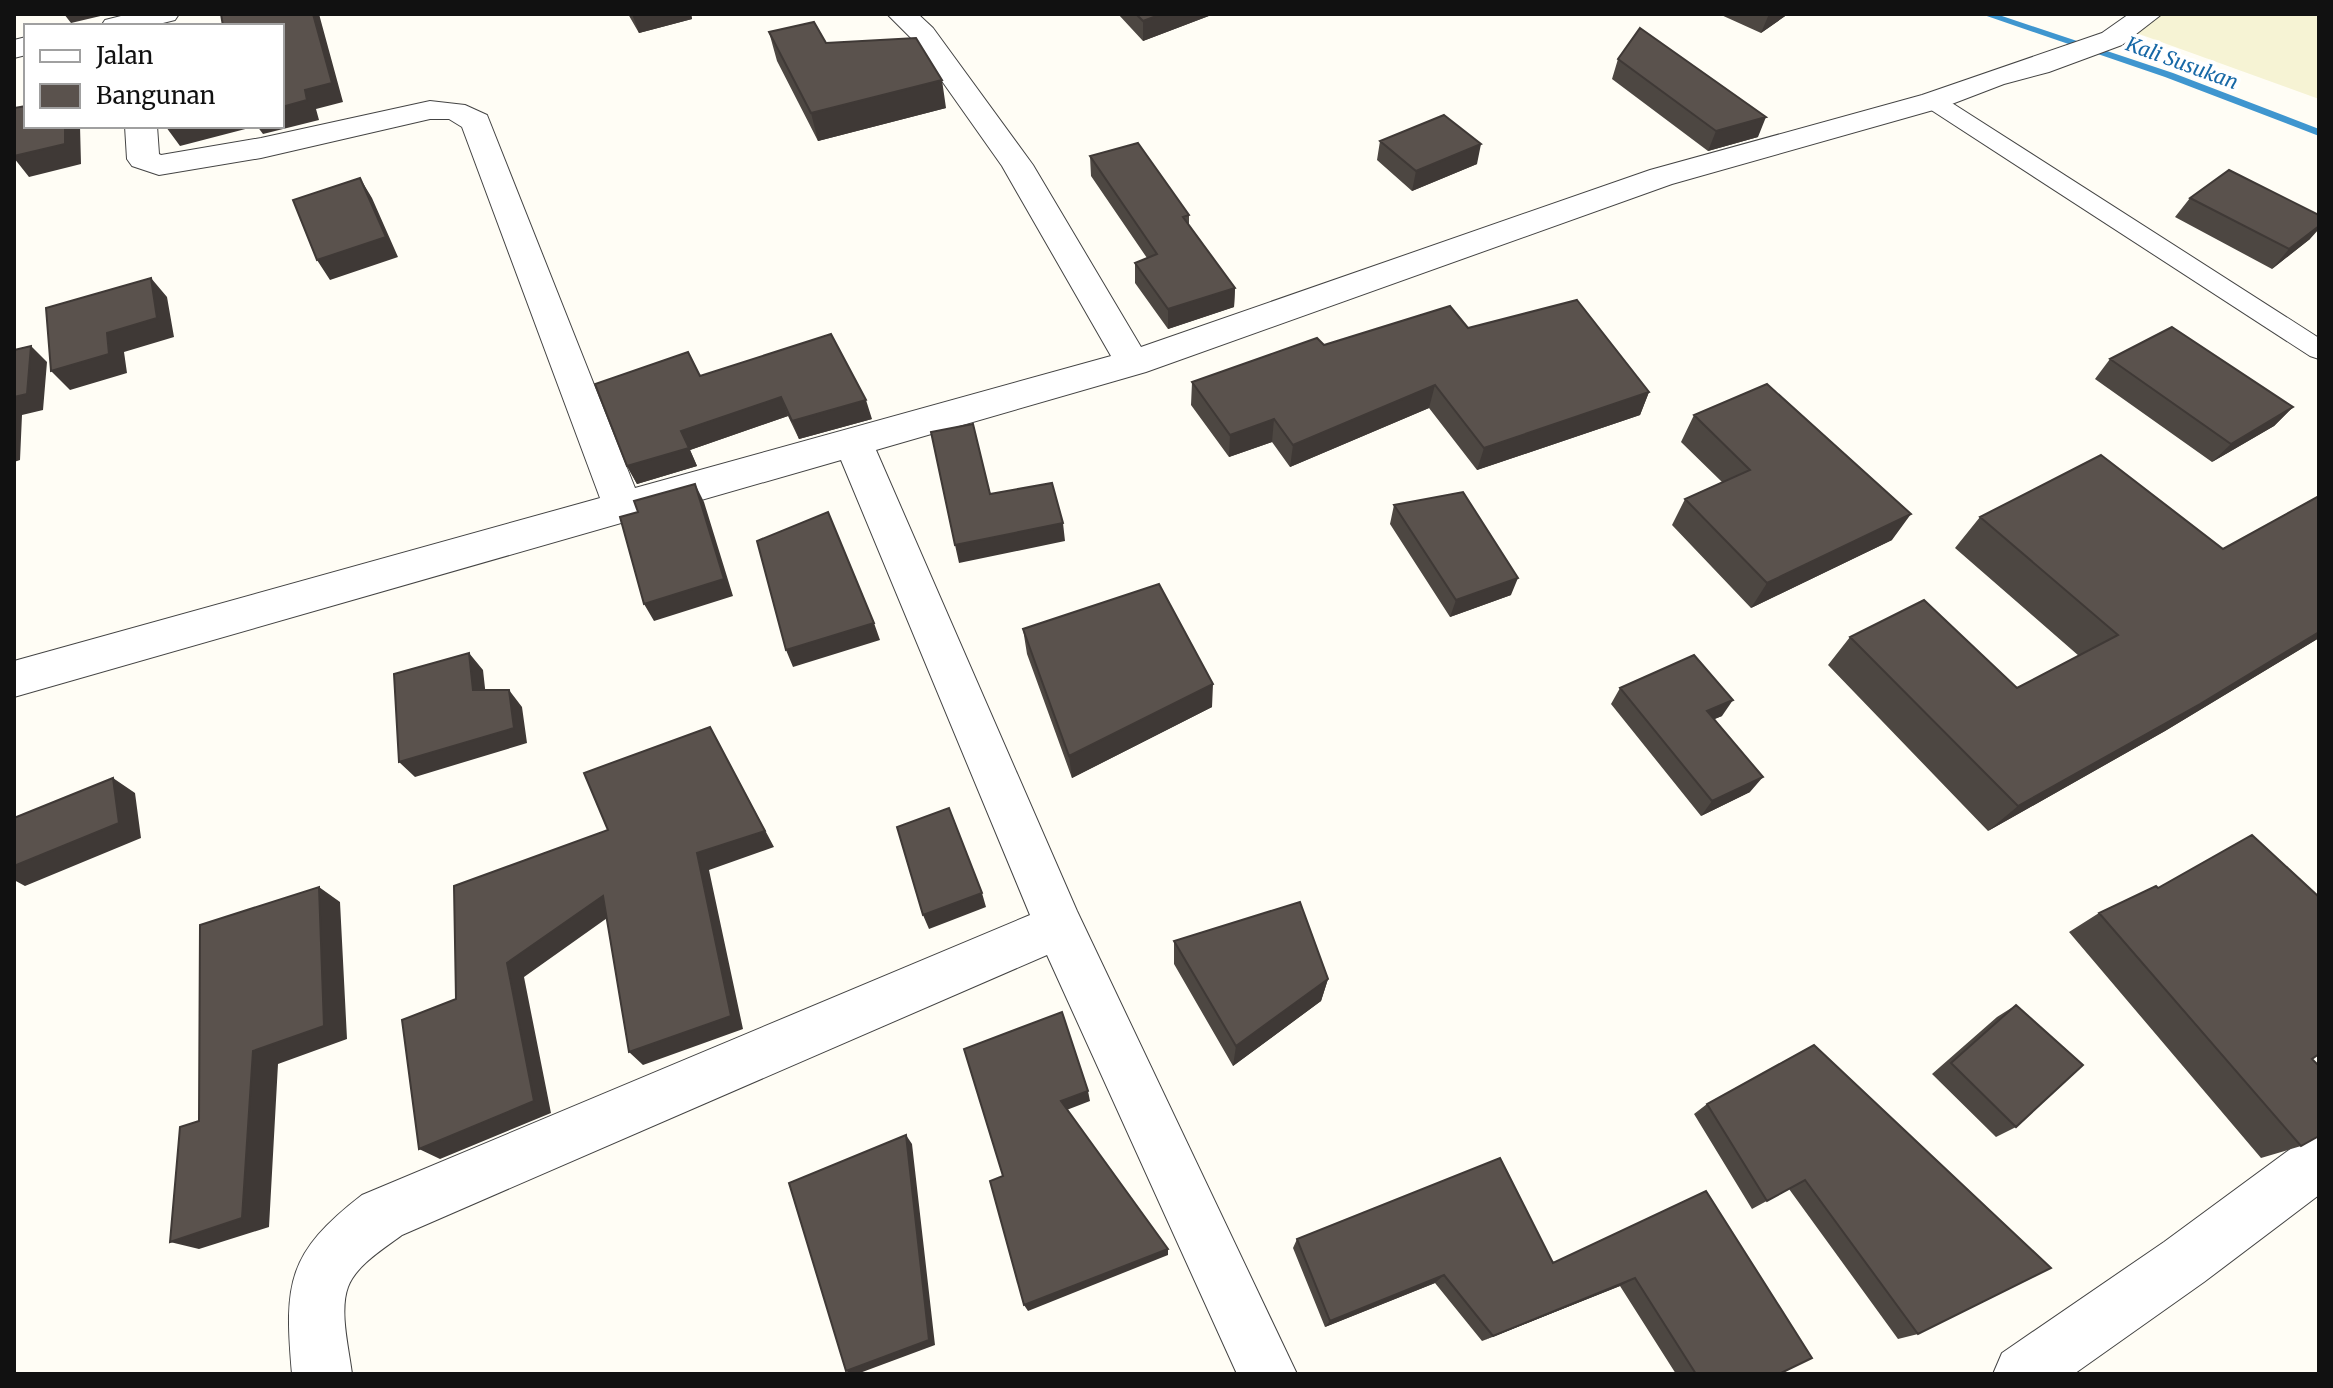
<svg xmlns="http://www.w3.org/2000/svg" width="2333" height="1388" font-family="Merriweather,serif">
  <rect width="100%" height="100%" fill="#fffdf5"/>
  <path fill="#f6f3d4" d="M2144 14H2319V99L2128 30Z"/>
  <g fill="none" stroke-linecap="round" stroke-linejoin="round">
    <path fill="#3f96cf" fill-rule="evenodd" d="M1981 14H1996L2173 73 2319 129V136L2165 77Z"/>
    <defs>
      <path id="lane" d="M1933 94 1941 96 2319 338V359L2310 356 1925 106 1922 101 1925 96Z"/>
      <path id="street" d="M129 14H179L175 20 151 26H101L105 20Z
        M887 14H918L933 28 1033 165 1141 347 1650 170 1922 95 2102 33 2129 14H2162L2122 45 2049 72 2004 84 1944 107 1672 184 1146 372 876 450 1077 911 1297 1374H1237L1047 955 402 1235C385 1248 356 1265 348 1287 339 1311 349 1349 352 1374H292C284 1283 287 1253 362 1195L1030 915 841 460 14 697V661L600 498 462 127 449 119H430L261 158 159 175 132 166 127 159 125 126H157L159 154 161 155 261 138 430 101 465 105 487 115 635 488 1111 356 1002 166 913 40Z
        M26 37V55L14 58V40Z
        M2319 1134V1195L2204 1282 2074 1374H1993L2002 1353 2164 1242 2300 1142Z"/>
    </defs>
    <use href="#lane" stroke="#444" stroke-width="2"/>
    <use href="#street" stroke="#444" stroke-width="2"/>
    <use href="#lane" fill="#fff" fill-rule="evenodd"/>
    <use href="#street" fill="#fff" fill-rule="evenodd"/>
  </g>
  <path fill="#4d4742" d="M628 14H691L692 19 639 33Z
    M1118 14H1214L1143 41Z
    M1719 14H1788L1761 33Z
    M769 32 826 43 946 108 818 141 777 61Z
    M1618 59 1758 137 1708 151 1612 79Z
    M1380 141 1477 164 1412 191 1377 160Z
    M1090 156 1189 215V225L1235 288 1234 307 1168 329 1135 283V263L1147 258 1091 176Z
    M2190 198 2310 239 2272 269 2175 217Z
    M1468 328 1649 392 1640 415 1477 470 1429 408 1290 467 1272 442 1229 457 1191 405 1192 382 1324 345Z
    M2110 359 2293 407 2274 426 2212 462 2095 379Z
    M700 376 872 419 799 439 788 416 690 450 697 466 637 484 627 466Z
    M1694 415 1892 540 1751 608 1672 525 1685 499 1722 482 1681 442Z
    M2319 496V638L2165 731 1988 831 1828 665 1850 637 2017 688 2079 656 1955 548 1980 517 2223 549Z
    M1394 505 1511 595 1450 617 1390 524Z
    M1023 629 1212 707 1072 778 1027 654Z
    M1620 688 1722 716 1714 719 1750 792 1701 816 1611 704Z
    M2099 913 2301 1146 2261 1158 2069 932Z
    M1174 941 1328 979 1321 1001 1233 1066 1174 964Z
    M2016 1005V1127L1996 1137 1932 1074 1997 1017Z
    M1814 1045 1918 1334 1898 1339 1789 1189 1752 1209 1694 1114 1707 1104Z
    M1706 1191 1779 1374H1676L1620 1286 1482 1341 1435 1283 1325 1327 1293 1248 1297 1239 1553 1263Z"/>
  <path fill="#3f3936" d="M64 14H109L71 23Z
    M313 14H319L343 102 316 109 319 120 263 134 257 126H282V107L305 90Z
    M632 14H691L692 19 639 33Z
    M1162 14H1214L1143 41V21Z
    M1769 14H1788L1761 33Z
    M942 80 946 108 818 141 811 113Z
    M1766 117 1758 137 1708 151 1716 131Z
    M65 126H80L81 164 29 177 14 158V156Z
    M169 126H257L180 146 166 127Z
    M1481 144 1477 164 1412 191 1416 171Z
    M360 178 372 198 398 257 330 280 317 260Z
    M2319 226V229L2310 239 2272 269 2289 249Z
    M151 278 167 297 174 337 124 352 127 373 70 390 51 371 107 333Z
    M1235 288 1234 307 1168 329V309Z
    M31 346 47 362 43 410 22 415 20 460 14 462V397Z
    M1435 385 1429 408 1290 467 1293 445Z
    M1649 392 1640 415 1477 470 1484 448Z
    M781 397 788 416 690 450 697 466 637 484 627 466 681 431Z
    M866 400 872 419 799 439 792 421Z
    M2293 407 2274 426 2212 462 2231 444Z
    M1274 419 1272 442 1229 457 1230 435Z
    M695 484 704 502 733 596 654 621 644 604Z
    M1911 514 1892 540 1751 608 1767 583Z
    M1063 523 1065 541 959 563 955 545Z
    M1518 578 1511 595 1450 617 1456 600Z
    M874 623 880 640 793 667 786 650Z
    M2319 632V638L2165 731 1988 831 2018 806Z
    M469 653 483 670 487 706 473 690Z
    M1213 684 1212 707 1072 778 1069 756Z
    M509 690 522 707 527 743 415 777 399 762Z
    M1733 700 1722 716 1696 727 1707 711Z
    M710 727 774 847 709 870 743 1029 643 1065 629 1052 697 853Z
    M1763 777 1750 792 1701 816 1712 801Z
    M113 778 135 793 141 838 25 886 14 880V866Z
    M319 887 340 902 347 1039 278 1064 269 1227 199 1249 170 1242 253 1051Z
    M982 893 986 907 929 929 923 915Z
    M603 896 617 911 524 977 551 1113 440 1159 419 1149 507 963Z
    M1328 979 1321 1001 1233 1066 1236 1046Z
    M1088 1091 1090 1101 1064 1111 1061 1101Z
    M906 1135 912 1144 935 1345 857 1374H852L846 1371Z
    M1168 1249V1255L1028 1311 1024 1305Z
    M1444 1275 1435 1283 1325 1327 1330 1321Z
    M1635 1278 1620 1286 1482 1341 1493 1336Z"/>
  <path fill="#5a524d" stroke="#3f3936" stroke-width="2" d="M221 14H313L332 83 305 90 307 100 282 107V26H223Z
    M1136 14H1162L1143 21Z
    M814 22 826 43 916 38 942 80 811 113 769 32Z
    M1640 28 1766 117 1716 131 1618 59Z
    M26 106V126H65V144L14 156V108Z
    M1444 115 1481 144 1416 171 1380 141Z
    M1138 143 1189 215 1183 217 1235 288 1168 309 1135 263 1157 254 1090 156Z
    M2229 170 2319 215V226L2289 249 2190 198Z
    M360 178 386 237 317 260 293 200Z
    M151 278 157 318 107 333 109 354 51 371 46 308Z
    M1577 300 1649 392 1484 448 1435 385 1293 445 1274 419 1230 435 1192 382 1317 338 1324 345 1450 306 1468 328Z
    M2172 327 2293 407 2231 444 2110 359Z
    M831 334 866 400 792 421 781 397 681 431 689 448 627 466 595 384 688 352 700 376Z
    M31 346 27 394 14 397V350Z
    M1767 384 1911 514 1767 583 1685 499 1750 470 1694 415Z
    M973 424 990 494 1052 483 1063 523 955 545 931 432Z
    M2101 455 2223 549 2319 496V632L2200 704 2018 806 1850 637 1924 600 2017 688 2118 635 1980 517Z
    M695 484 724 579 644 604 620 517 638 512 634 501Z
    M1463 492 1518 578 1456 600 1394 505Z
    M828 512 874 623 786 650 757 541Z
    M1159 584 1213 684 1069 756 1023 629Z
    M469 653 473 690H509L514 728 399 762 394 674Z
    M1694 655 1733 700 1707 711 1763 777 1712 801 1620 688Z
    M710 727 765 831 697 853 731 1016 629 1052 603 896 507 963 534 1101 419 1149 402 1020 456 999 454 886 608 830 584 773Z
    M113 778 119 823 14 866V818Z
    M949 808 982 893 923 915 897 827Z
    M2252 835 2319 897V1054L2312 1059 2319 1066V1136L2301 1146 2099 913 2156 886 2158 888Z
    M319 887 324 1026 253 1051 242 1218 170 1242 180 1127 199 1121 200 925Z
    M1300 902 1328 979 1236 1046 1174 941Z
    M2016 1005 2083 1065 2016 1127 1951 1063Z
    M1062 1012 1088 1091 1061 1101 1168 1249 1024 1305 990 1181 1003 1176 964 1049Z
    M1814 1045 2051 1268 1918 1334 1805 1180 1767 1201 1707 1104Z
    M906 1135 929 1340 846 1371 789 1183Z
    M1500 1158 1553 1263 1706 1191 1812 1358 1779 1374H1696L1635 1278 1493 1336 1444 1275 1330 1321 1297 1239Z"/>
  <g text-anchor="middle" stroke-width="8" stroke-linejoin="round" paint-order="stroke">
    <g font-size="20" font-style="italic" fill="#1768a6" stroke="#fff">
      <text transform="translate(2182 63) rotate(20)" y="7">Kali Susukan</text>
    </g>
  </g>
  <rect width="2333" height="1388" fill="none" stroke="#111111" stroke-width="32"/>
  <rect x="24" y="24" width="260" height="104" fill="#ffffff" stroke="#a0a0a0" stroke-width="2"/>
  <rect x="40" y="50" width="40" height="12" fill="#ffffff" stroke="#a0a0a0" stroke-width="2"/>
  <text x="96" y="64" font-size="24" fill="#111111">Jalan</text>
  <rect x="40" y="84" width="40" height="24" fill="#5a524d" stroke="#a0a0a0" stroke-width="2"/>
  <text x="96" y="104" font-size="24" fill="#111111">Bangunan</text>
</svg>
